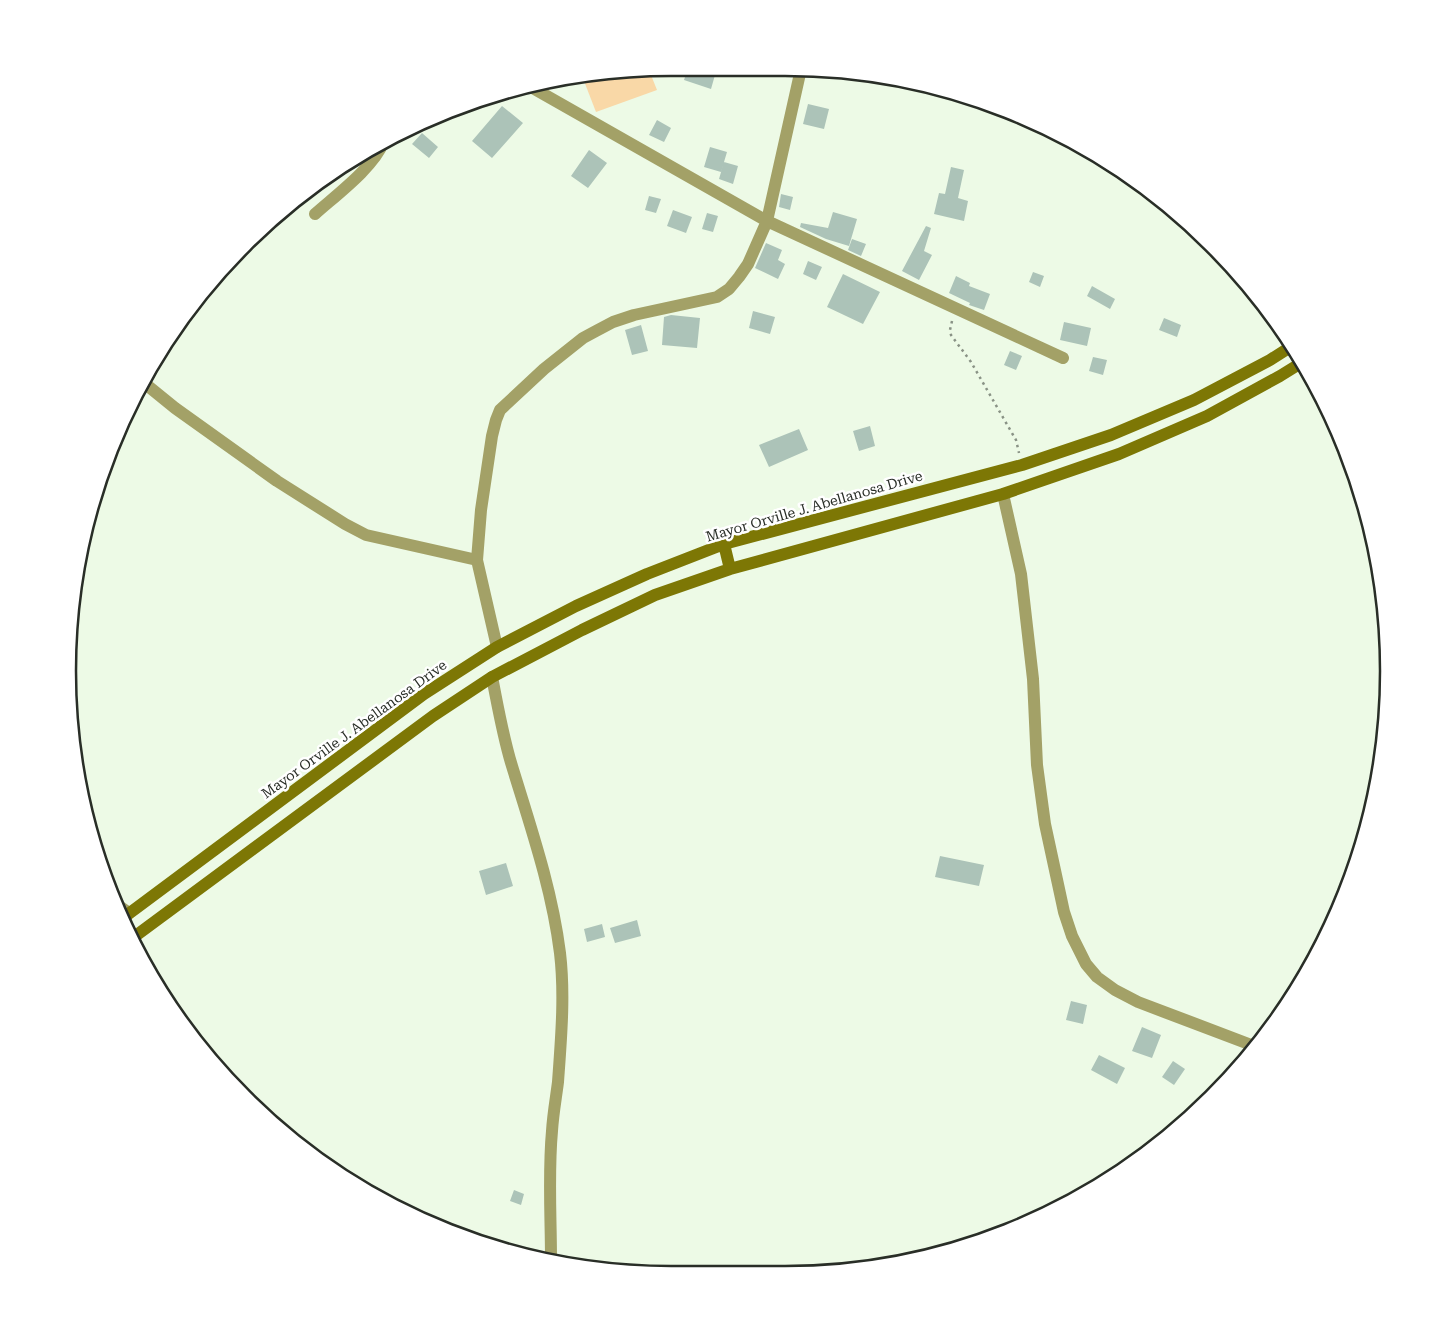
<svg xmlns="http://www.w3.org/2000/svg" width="1456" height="1342" font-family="'Roboto Serif',serif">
  <rect width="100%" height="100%" fill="#edfae6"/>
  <path fill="#f9d8a7" d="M649 70 657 90 596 112 584 81 602 74Z"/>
  <path fill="#acc3b8" d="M688 68 715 75 711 89 684 80Z
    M808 104 829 109 824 129 803 124Z
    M502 106 523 123 492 158 472 141Z
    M657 120 671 128 664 142 649 135Z
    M422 133 438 147 429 158 412 144Z
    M710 147 727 152 721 172 704 167Z
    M589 150 607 163 588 188 571 176Z
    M724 162 738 166 733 184 719 179Z
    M951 167 964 170 958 198 968 201 964 221 934 214 939 193 945 194Z
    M781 194 793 197 790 210 779 207Z
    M649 196 661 199 656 213 645 210Z
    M673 210 692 217 686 233 667 226Z
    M833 212 857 219 849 246 826 239 800 227 801 223 828 228Z
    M707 213 718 216 713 232 702 229Z
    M926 226 931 228 924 251 932 255 919 280 902 271Z
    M852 239 866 244 861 256 848 250Z
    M766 243 782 250 778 260 785 264 778 279 755 268Z
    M808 261 822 267 816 280 803 274Z
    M1033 272 1044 276 1040 287 1029 282Z
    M843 274 880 292 863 324 827 307Z
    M956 276 970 283 969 286 990 294 984 310 969 305 970 303 949 293Z
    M1092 286 1115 299 1110 309 1087 296Z
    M753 311 775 317 770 334 749 328Z
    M671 315 700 318 697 348 662 345 664 317Z
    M1164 318 1181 325 1177 337 1159 330Z
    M1064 322 1091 328 1087 346 1060 340Z
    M641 325 648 351 632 355 625 330Z
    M1010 351 1022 356 1016 370 1004 365Z
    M1093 357 1107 360 1103 375 1089 371Z
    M870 426 875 446 859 451 853 431Z
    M799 429 808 450 769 467 759 445Z
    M940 856 984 865 979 886 935 877Z
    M506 863 513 886 486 895 479 871Z
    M637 920 641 936 615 943 610 928Z
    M602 924 605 937 587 942 584 929Z
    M1071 1001 1087 1005 1083 1024 1066 1020Z
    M1142 1027 1161 1035 1152 1058 1132 1051Z
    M1099 1055 1125 1068 1117 1084 1091 1070Z
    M1173 1061 1185 1069 1174 1085 1162 1077Z
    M514 1190 524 1194 521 1205 510 1201Z"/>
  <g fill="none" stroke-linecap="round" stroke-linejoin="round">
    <path stroke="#899285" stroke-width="2.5" stroke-dasharray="2.5 4" stroke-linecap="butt" d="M952 321 950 330 951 335 971 362 1016 440 1019 453"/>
    <path stroke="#a3a167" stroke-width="12" d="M531 87 767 221 1063 358
      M315 214C335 196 374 167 383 143
      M143 382 175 408 277 481 345 524 366 535 477 560
      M1003 494 1021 574 1033 679 1037 765 1045 824 1064 912 1072 936 1086 964 1097 977 1115 990 1138 1002 1254 1046
      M497 647 477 560 481 510 492 436 496 420 500 410 544 369 583 338 596 331 613 322 634 315 717 297 729 289 739 277 748 264 767 221 801 69
      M492 677C498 707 503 737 512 766 531 828 552 889 560 953 565 995 561 1040 558 1082 556 1098 553 1114 552 1131 548 1174 551 1217 551 1260
      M113 902 129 913"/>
    <path stroke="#7d7705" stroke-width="12" d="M724 544 730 569
      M123 918 424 694 497 647 576 606 647 574 724 544 1022 465 1111 435 1194 400 1270 360 1292 346
      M134 937 433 716 492 677 582 630 655 595 730 569 1003 494 1119 454 1207 416 1280 376 1301 363"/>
  </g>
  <g text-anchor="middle" stroke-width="5" stroke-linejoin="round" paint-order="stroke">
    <g font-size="14" fill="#292e27" stroke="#fff">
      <text transform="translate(814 506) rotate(-16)" y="5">Mayor Orville J. Abellanosa Drive</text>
      <text transform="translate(354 729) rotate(-36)" y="5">Mayor Orville J. Abellanosa Drive</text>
    </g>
  </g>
  <path d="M0 0H1456V1342H0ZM671 76H785A595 595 0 0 1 1380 671V671A595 595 0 0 1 785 1266H671A595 595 0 0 1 76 671V671A595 595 0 0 1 671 76Z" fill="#fff" fill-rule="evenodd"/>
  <path fill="none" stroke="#292e27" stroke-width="2.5" d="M671 76H785A595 595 0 0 1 1380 671V671A595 595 0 0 1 785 1266H671A595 595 0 0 1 76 671V671A595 595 0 0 1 671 76Z"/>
</svg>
